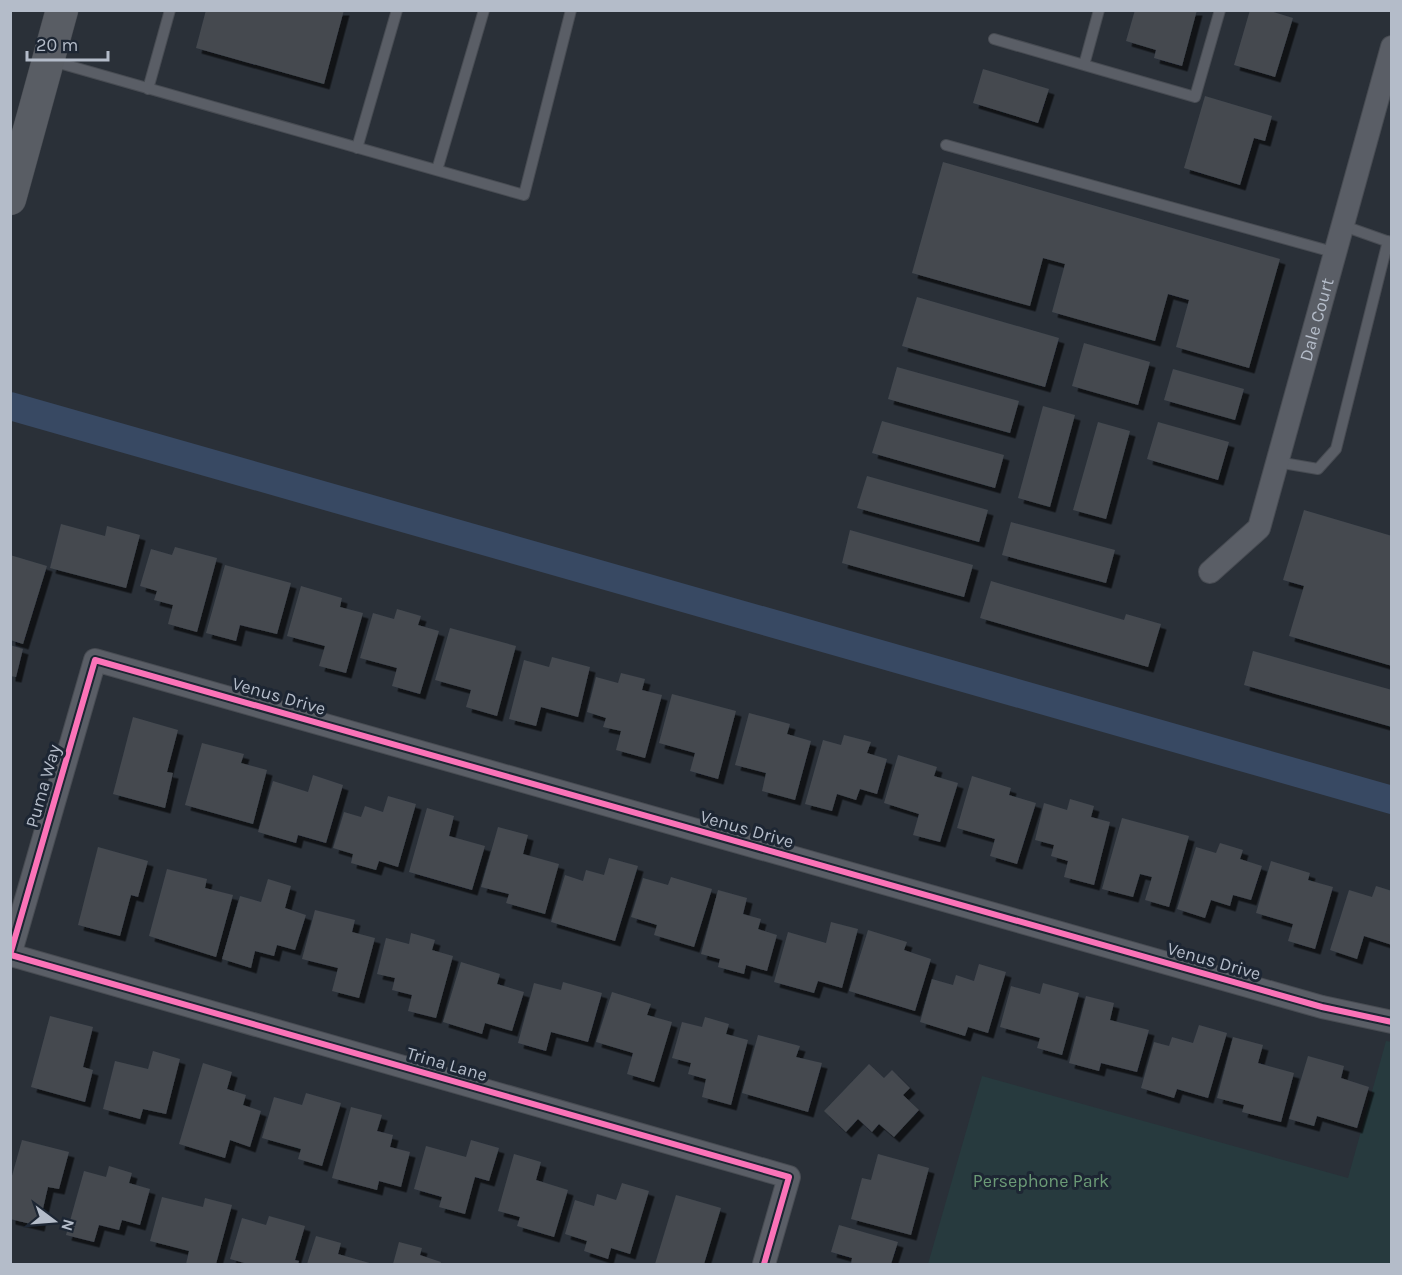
<svg xmlns="http://www.w3.org/2000/svg" width="1402" height="1275" font-family="Karla,sans-serif">
  <defs>
    <filter id="shadow"><feDropShadow dx="5.5" dy="5.5" stdDeviation="0" flood-color="#0009"/></filter>
  </defs>
  <rect width="100%" height="100%" fill="#2a3038"/>
  <path fill="#273a3e" d="M1386 1041 1392 1042 1391 1264H928L982 1076 1348 1178Z"/>
  <g fill="none" stroke-linecap="round" stroke-linejoin="round">
    <path stroke="#384963" stroke-width="28" d="M10 406 1392 800"/>
  </g>
  <path fill="#444950" filter="url(#shadow)" d="M206 10H344L324 84 196 48Z
    M1135 10H1197L1182 66 1154 58 1156 50 1126 41Z
    M1250 10H1267L1293 18 1275 77 1234 65Z
    M983 69 1049 89 1038 123 973 103Z
    M1205 96 1272 116 1265 141 1254 138 1240 185 1184 168Z
    M943 162 1280 259 1249 368 1176 347 1189 300 1168 294 1155 341 1052 312 1065 264 1043 258 1030 306 912 273Z
    M917 297 1059 338 1045 387 902 346Z
    M1084 343 1150 362 1138 405 1072 386Z
    M897 367 1019 401 1010 433 888 399Z
    M1173 369 1244 389 1235 420 1164 400Z
    M1043 406 1075 415 1050 507 1018 498Z
    M882 421 1004 455 995 488 872 453Z
    M1098 422 1130 431 1106 519 1073 510Z
    M1158 422 1229 442 1218 480 1147 459Z
    M867 476 988 510 979 542 857 508Z
    M1304 510 1392 536V666L1289 636 1304 586 1283 580Z
    M1011 522 1115 550 1106 583 1002 555Z
    M61 524 105 536 107 526 140 535 126 588 50 568Z
    M850 530 973 565 964 597 842 563Z
    M175 547 217 558 197 632 168 624 173 605 154 600 157 591 140 586 151 549 172 555Z
    M10 555 47 566 23 644 10 640Z
    M225 565 291 583 277 634 240 625 236 641 206 633Z
    M991 581 1124 620 1126 614 1161 624 1148 667 980 618Z
    M301 586 342 598 340 607 363 613 346 673 319 666 325 646 287 636Z
    M397 609 421 616 418 625 439 631 420 694 392 686 397 668 360 658 373 613 394 619Z
    M450 628 516 646 497 716 466 707 471 690 435 680Z
    M10 645 23 649 16 677 10 676Z
    M1253 651 1392 690V727L1244 685Z
    M552 657 590 667 578 717 541 707 536 726 509 719 524 660 549 667Z
    M621 673 645 679 642 690 662 695 645 758 616 750 621 731 603 727 606 718 587 712 596 677 618 683Z
    M672 694 736 711 718 779 690 771 695 753 659 743Z
    M749 713 790 724 787 734 811 741 795 800 762 791 766 773 735 765Z
    M133 717 178 730 167 772 173 773 165 808 113 794Z
    M844 735 871 742 867 753 887 759 877 794 860 789 856 800 837 794 832 811 805 804 823 740 841 745Z
    M202 743 244 754 241 763 267 770 253 824 185 805Z
    M898 755 937 767 934 776 958 783 940 842 913 835 919 814 884 803Z
    M313 775 343 785 326 843 298 835 296 843 258 832 273 781 308 792Z
    M972 776 1011 788 1009 795 1036 803 1017 864 990 856 995 839 957 828Z
    M388 796 416 804 398 867 379 861 376 870 351 863 353 854 333 848 344 812 361 817 365 806 383 812Z
    M1070 799 1094 806 1091 817 1110 822 1094 885 1064 877 1068 861 1051 856 1054 845 1035 840 1044 803 1067 810Z
    M427 808 454 816 449 836 485 846 472 890 409 872Z
    M1122 818 1189 836 1169 907 1145 900 1152 877 1140 874 1133 897 1102 889Z
    M498 827 528 835 523 854 559 864 545 914 506 903 509 894 481 887Z
    M1220 843 1243 850 1240 859 1262 866 1251 900 1233 895 1230 906 1211 900 1205 918 1177 909 1196 847 1216 853Z
    M98 847 148 861 138 897 131 895 120 936 78 925Z
    M609 858 638 866 615 941 551 922 565 875 583 881 586 870 604 875Z
    M1271 861 1310 873 1308 880 1333 887 1315 949 1288 941 1293 924 1256 913Z
    M167 869 207 879 205 888 233 895 216 957 149 936Z
    M671 877 712 889 694 947 654 935 657 925 631 917 643 878 668 885Z
    M268 879 291 886 285 908 306 915 295 950 277 945 274 956 255 951 251 968 222 959 240 896 261 902Z
    M1376 886 1392 891V945L1364 936 1357 959 1330 950 1349 890 1372 897Z
    M718 890 747 898 743 914 761 919 758 929 777 935 767 971 746 965 744 974 718 967 720 959 701 954Z
    M315 910 355 920 352 932 375 938 359 998 332 991 338 968 302 959Z
    M831 922 858 929 842 988 818 981 814 993 774 982 788 932 826 943Z
    M868 930 907 942 904 950 931 959 915 1011 849 991Z
    M411 933 435 940 432 950 453 956 436 1018 408 1011 412 995 392 990 395 978 377 974 386 938 409 944Z
    M461 962 500 974 497 984 524 992 512 1031 485 1023 482 1034 443 1022Z
    M979 964 1006 972 988 1033 968 1027 965 1036 920 1022 932 979 953 985 956 975 974 981Z
    M563 982 602 993 588 1042 551 1032 546 1051 518 1043 534 983 561 990Z
    M1043 983 1079 993 1062 1055 1037 1048 1040 1038 1000 1027 1011 986 1040 994Z
    M612 992 651 1004 647 1015 672 1022 654 1082 627 1074 633 1053 596 1042Z
    M1086 996 1114 1003 1110 1020 1149 1030 1137 1072 1101 1063 1099 1071 1069 1063Z
    M50 1016 93 1027 83 1067 93 1070 85 1102 31 1087Z
    M705 1017 729 1024 726 1034 748 1040 731 1105 702 1097 706 1079 688 1074 691 1063 672 1058 682 1022 702 1027Z
    M1199 1025 1227 1033 1208 1098 1177 1089 1174 1098 1141 1088 1154 1042 1169 1046 1172 1037 1193 1043Z
    M758 1035 800 1046 796 1057 822 1063 808 1112 742 1093Z
    M1233 1037 1263 1045 1258 1063 1294 1073 1281 1122 1242 1112 1244 1105 1217 1098Z
    M153 1051 180 1059 166 1114 143 1109 140 1119 103 1109 115 1061 148 1069Z
    M1308 1056 1344 1066 1341 1078 1369 1087 1357 1128 1317 1116 1314 1126 1289 1119Z
    M203 1063 232 1072 227 1089 246 1095 243 1105 261 1111 250 1147 230 1140 225 1158 179 1144Z
    M869 1064 884 1078 892 1070 910 1088 903 1095 919 1110 894 1137 879 1124 872 1132 858 1119 846 1132 824 1111Z
    M306 1093 341 1103 322 1166 298 1159 301 1149 262 1138 274 1097 302 1105Z
    M351 1107 382 1115 377 1131 393 1135 390 1147 410 1152 401 1187 379 1181 377 1190 332 1178Z
    M22 1140 69 1152 59 1189 48 1187 39 1226 10 1219V1183Z
    M471 1140 499 1148 489 1181 475 1177 465 1214 439 1207 442 1197 414 1189 426 1146 466 1157Z
    M514 1154 541 1162 536 1180 568 1190 554 1237 517 1226 520 1217 498 1211Z
    M878 1154 929 1168 911 1235 851 1219 862 1178 871 1180Z
    M109 1166 132 1173 129 1183 150 1189 140 1225 122 1220 119 1230 99 1225 94 1242 66 1235 84 1171 106 1177Z
    M622 1183 649 1191 630 1254 611 1248 608 1259 584 1251 587 1241 565 1234 575 1200 594 1206 597 1194 616 1200Z
    M676 1195 721 1208 704 1264H655Z
    M162 1197 203 1207 205 1198 232 1205 216 1264H186L189 1251 150 1241Z
    M269 1216 305 1226 295 1260 299 1261 298 1264H248L230 1259 242 1218 266 1225Z
    M839 1225 898 1242 891 1264H851L852 1258 831 1252Z
    M316 1236 341 1243 338 1254 373 1264H307Z
    M399 1242 422 1248 420 1255 441 1262 440 1264H393Z"/>
  <g fill="none" stroke-linecap="round" stroke-linejoin="round">
    <defs>
      <path id="service" d="M994 39 1084 65 1099 10
        M52 61 524 195 571 10
        M1084 65 1195 97 1220 10
        M148 89 170 10
        M946 145 1333 252
        M357 148 397 10
        M437 170 484 10
        M1341 225 1392 243
        M1277 462 1318 469 1336 449 1388 241"/>
      <g id="minor">
        <path id="s1" d="M1210 572 1259 528 1392 47"/>
        <path d="M10 955 95 660 1322 1007 1392 1022"/>
        <path d="M11 955 789 1177 764 1264"/>
      </g>
      <path id="secondary" d="M10 199 62 10"/>
    </defs>
    <use href="#service" stroke="#484c53" stroke-width="12"/>
    <use href="#minor" stroke="#484c53" stroke-width="24"/>
    <use href="#secondary" stroke="#484c53" stroke-width="33"/>
    <use href="#service" stroke="#5a5e66" stroke-width="10"/>
    <use href="#minor" stroke="#5a5e66" stroke-width="22"/>
    <use href="#secondary" stroke="#595d64" stroke-width="32"/>
    <defs>
      <path id="cycleway" d="M10 955 95 660 1322 1007 1392 1022
        M11 955 789 1177 764 1264"/>
    </defs>
    <use href="#cycleway" stroke="#1d2633" stroke-width="10"/>
    <use href="#cycleway" stroke="#fb73b8" stroke-width="6"/>
  </g>
  <g text-anchor="middle" stroke-width="6" stroke-linejoin="round" paint-order="stroke">
    <g font-size="18" fill="#b4bcc9" stroke="#1d2633">
      <text dy="6" stroke="none"><textPath href="#s1" startOffset="282">Dale Court</textPath></text>
      <text transform="translate(279 696) rotate(16)" y="6">Venus Drive</text>
      <text transform="translate(43 786) rotate(-74)" y="6">Puma Way</text>
      <text transform="translate(747 829) rotate(16)" y="6">Venus Drive</text>
      <text transform="translate(1214 961) rotate(16)" y="6">Venus Drive</text>
      <text transform="translate(447 1064) rotate(16)" y="6">Trina Lane</text>
    </g>
    <g font-size="18" fill="#6b9a76" stroke="#1d2633">
      <text x="1041" y="1187">Persephone Park</text>
    </g>
  </g>
  <rect width="1402" height="1275" fill="none" stroke="#b4bcc9" stroke-width="24"/>
  <g transform="translate(54 1221) rotate(106)" stroke="#1d2633" stroke-width="4.5" paint-order="stroke">
  <path d="M0-4.5L10 22L0 15L-10 22Z" fill="#b4bcc9"/>
  <text y="-9" font-size="16" font-weight="bold" text-anchor="middle" fill="#b4bcc9">N</text>
  </g>
  <path d="M27 51v9h81v-9" fill="none" stroke="#b4bcc9" stroke-width="3"/>
  <text x="36" y="51" font-size="18" fill="#b4bcc9" stroke="#1d2633" stroke-width="4.5" paint-order="stroke">20 m</text>
</svg>
